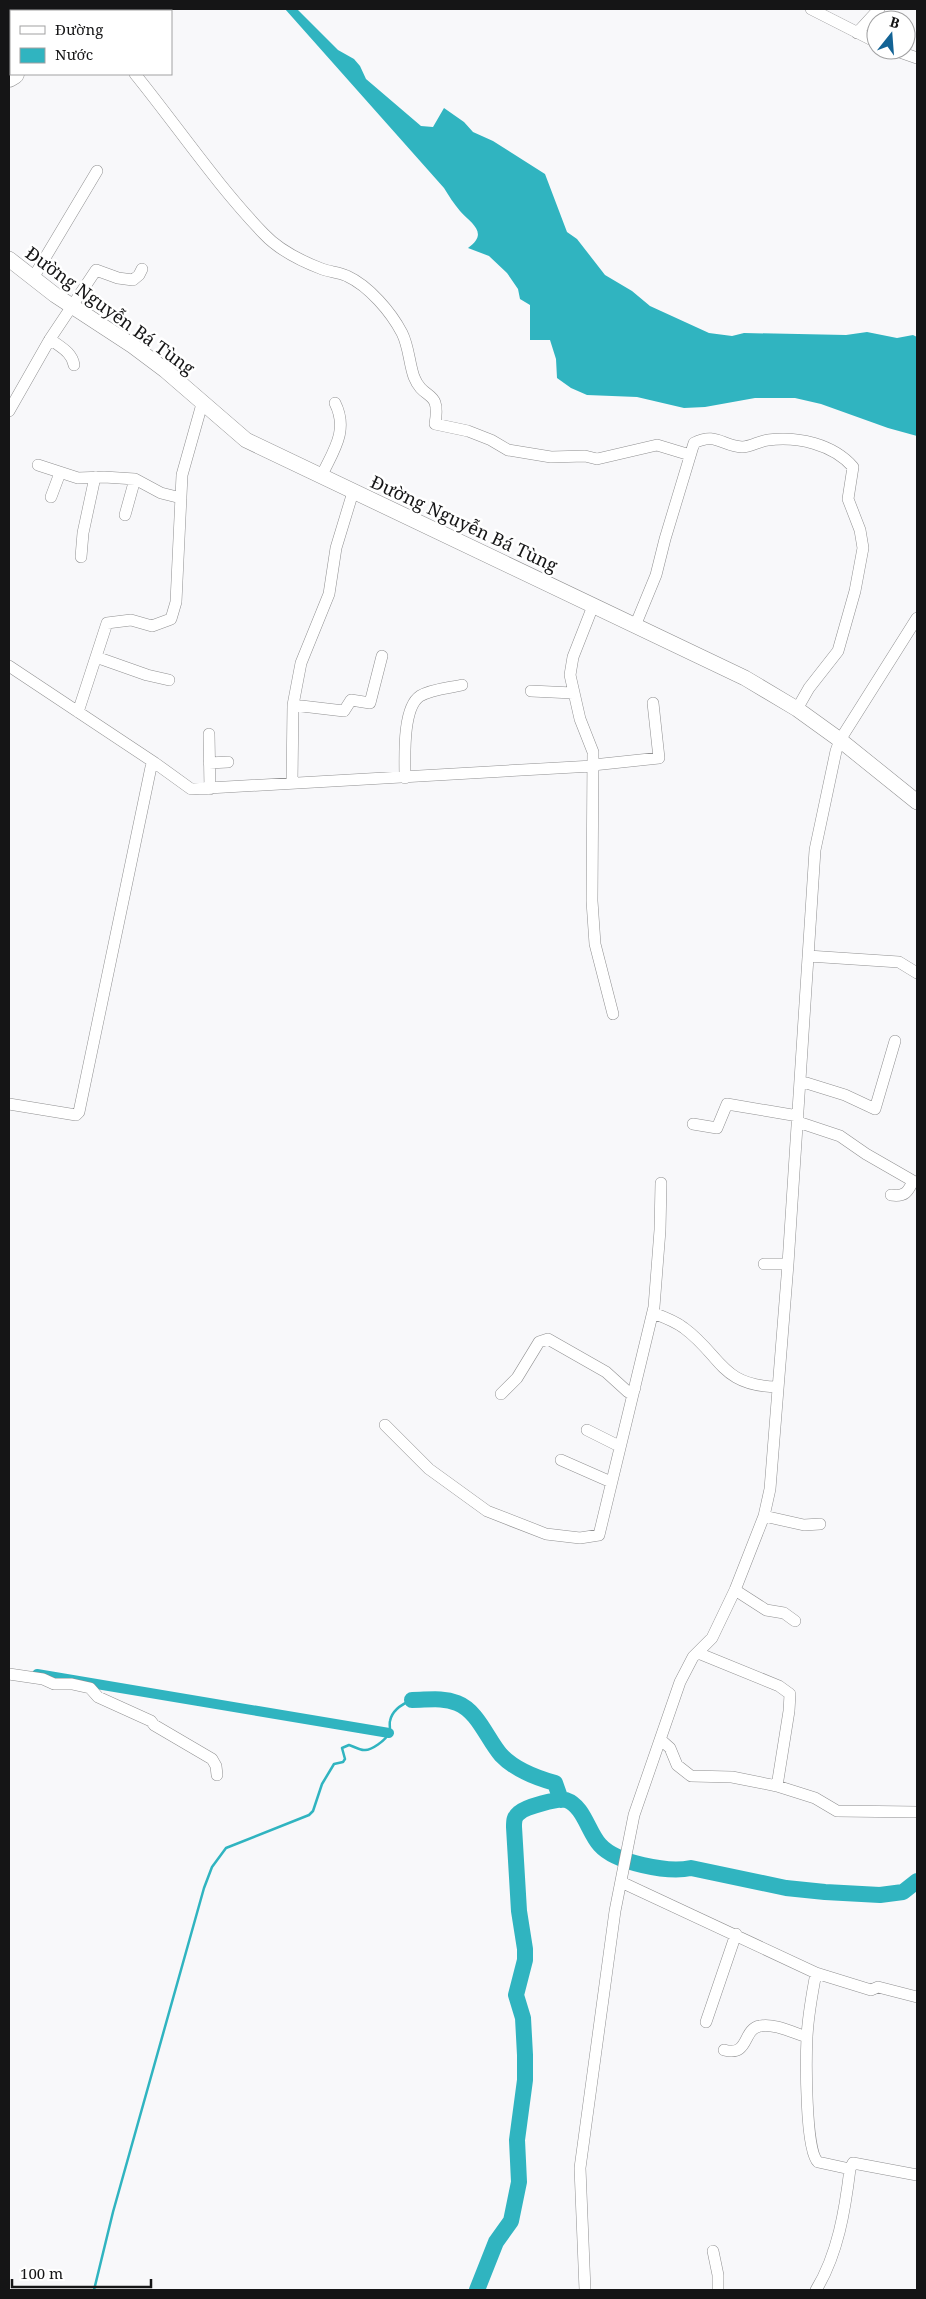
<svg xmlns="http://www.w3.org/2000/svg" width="926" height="2299" font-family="'Noto Serif',serif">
  <rect width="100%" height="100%" fill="#f8f8fa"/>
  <path fill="#30b4c0" d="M285 9H297L338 50 354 59 360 66 366 79 421 126 433 127 444 108 464 122 473 132 493 141 545 174 567 232 577 239 605 275 632 291 650 306 709 333 732 336 744 333 846 335 867 332 897 338 913 335 917 337V436L888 428 821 404 795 398H755L705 407 684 408 637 397 587 395 571 388 557 378 556 359 550 340H530V305L520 299 518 289 507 273 489 256 468 248C489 233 472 224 460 211 454 204 449 196 444 188Z"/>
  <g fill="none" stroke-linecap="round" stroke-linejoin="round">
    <path stroke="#30b4c0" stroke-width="2.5" d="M94 2290 113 2212 204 1888 212 1867 226 1848 309 1815 313 1811 322 1784 334 1764 343 1762 345 1759 342 1748 349 1745C353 1746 359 1750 364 1750 371 1751 386 1740 389 1733 391 1729 389 1725 390 1721 392 1710 402 1704 412 1700"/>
    <path stroke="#30b4c0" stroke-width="10" d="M37 1674 389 1733"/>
    <path stroke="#30b4c0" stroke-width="16" d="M412 1700C428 1700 442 1697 457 1703 478 1711 487 1739 501 1755 515 1770 537 1778 555 1783L561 1800
      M477 2290 496 2242 511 2221 519 2182 517 2140 525 2080V2055L523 2018 516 1995 525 1960V1949L519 1911 514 1827C514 1821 514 1817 519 1813 525 1807 558 1798 566 1800 584 1806 588 1832 600 1845 616 1863 668 1873 691 1868L786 1888 825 1892 880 1895 903 1892 917 1881"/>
    <defs>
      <path id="street" d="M42 9 47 11
        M811 9 876 42
        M857 33 879 9
        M894 50 917 58
        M135 74C178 127 216 184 264 234 279 250 301 261 322 269 330 272 339 272 347 276 369 286 391 312 402 333 409 347 409 363 414 377 424 402 441 388 435 424L468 431 491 440 508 450 551 457 585 456 597 459 657 445 690 455
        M33 278 97 171
        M50 339C60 347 72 352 74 365
        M9 411 50 339 96 270 118 278 133 280 139 275 142 269
        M38 465 78 478 104 477 135 479 161 493 181 498
        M321 477C333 451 349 431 335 403
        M51 497 60 473
        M125 515 135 479
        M81 557 83 533 95 477
        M593 606 573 657 570 675 580 719 593 752 592 901 595 944 613 1014
        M635 626 656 575 665 539 694 443C716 432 722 446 742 447 751 447 759 441 768 440 797 436 833 444 853 467L848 499 860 530 863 548 855 591 838 651 809 688 797 709
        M96 657 147 675 169 680
        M9 666 155 763 191 789 593 766
        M531 691 573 693
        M293 705 344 711 351 700 370 703 382 656
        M78 712 107 623 131 620 152 626 171 619 176 602 182 475 202 404
        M209 734 210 789
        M209 763 228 762
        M593 765 659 758 653 703
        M405 778C405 759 402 708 420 696 432 689 449 688 462 685
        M292 783 293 705 301 663 329 594 336 548 353 492
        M808 956 899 962 917 973
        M800 1081 845 1095 875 1109 895 1041
        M9 1104 76 1115 79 1112 151 767 155 763
        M798 1122 840 1136 866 1154 913 1181C908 1192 905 1197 891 1195
        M693 1124 717 1128 727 1104 798 1116
        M764 1264H788
        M653 1313C664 1317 675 1321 684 1328 722 1356 720 1386 778 1387
        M501 1394 517 1378 539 1342 548 1339 606 1372 628 1392H632L635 1388
        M385 1425 429 1469 487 1511 546 1534 580 1538 599 1535 654 1307 660 1230 661 1183
        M587 1430 619 1446
        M561 1460 611 1482
        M764 1516 804 1525 820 1524
        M735 1590 766 1610 784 1613 795 1621
        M698 1653 779 1686 790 1694 789 1711 777 1786
        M9 1674 43 1679 54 1684H72L90 1688 98 1697 151 1721 154 1725 212 1759 216 1766 217 1775
        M661 1740 670 1748 677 1765 691 1776 732 1777 777 1786 815 1798 837 1811 917 1812
        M621 1882 816 1973 871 1990 878 1987 917 1997
        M816 1973C812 1994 808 2016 807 2037 806 2057 805 2151 818 2162L850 2169
        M706 2022 736 1934
        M724 2050C750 2057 742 2029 760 2026 774 2023 794 2033 807 2037
        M713 2251 718 2275V2290
        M585 2290 580 2168 615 1911 634 1815 680 1682 693 1657 712 1638 735 1590 764 1516 770 1489 788 1264 815 850 836 751 840 740 917 618
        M816 2290C838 2254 845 2210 850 2169L853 2163 917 2175"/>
      <path id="secondary" d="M9 259 55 295 133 346 165 370 246 440 745 678 797 709 840 740 917 802"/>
      <path id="highway" d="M104 11 107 9
        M9 77 14 74"/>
    </defs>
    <use href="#street" stroke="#909091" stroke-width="12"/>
    <use href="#secondary" stroke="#909091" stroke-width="16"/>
    <use href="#highway" stroke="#909091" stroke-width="21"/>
    <use href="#street" stroke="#fff" stroke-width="11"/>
    <use href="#secondary" stroke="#fff" stroke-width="15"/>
    <use href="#highway" stroke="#fff" stroke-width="20"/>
  </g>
  <g text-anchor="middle" stroke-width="5" stroke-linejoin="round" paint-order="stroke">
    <g font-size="18" fill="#151516" stroke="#fff">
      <text transform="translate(110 311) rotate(36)" y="6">Đường Nguyễn Bá Tùng</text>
      <text transform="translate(464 524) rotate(25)" y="6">Đường Nguyễn Bá Tùng</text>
    </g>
  </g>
  <rect width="926" height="2299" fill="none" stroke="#151516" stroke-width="20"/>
  <rect x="10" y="10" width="162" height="65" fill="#ffffff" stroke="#a1a1a2"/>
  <rect x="20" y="26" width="25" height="8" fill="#ffffff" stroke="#a1a1a2"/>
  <text x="55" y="35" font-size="15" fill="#151516">Đường</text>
  <rect x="20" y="48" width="25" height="15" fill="#30b4c0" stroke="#a1a1a2"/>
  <text x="55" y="60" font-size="15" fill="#151516">Nước</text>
  <g transform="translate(891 35) rotate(17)"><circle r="24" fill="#ffffff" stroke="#a1a1a2"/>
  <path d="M0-4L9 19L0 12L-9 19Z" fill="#136395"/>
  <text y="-8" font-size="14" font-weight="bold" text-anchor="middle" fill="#151516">B</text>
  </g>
  <path d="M12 2279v8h139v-8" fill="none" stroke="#151516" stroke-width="2.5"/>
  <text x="20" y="2279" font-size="15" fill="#151516" stroke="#ffffff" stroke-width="4" paint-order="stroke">100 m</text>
</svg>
